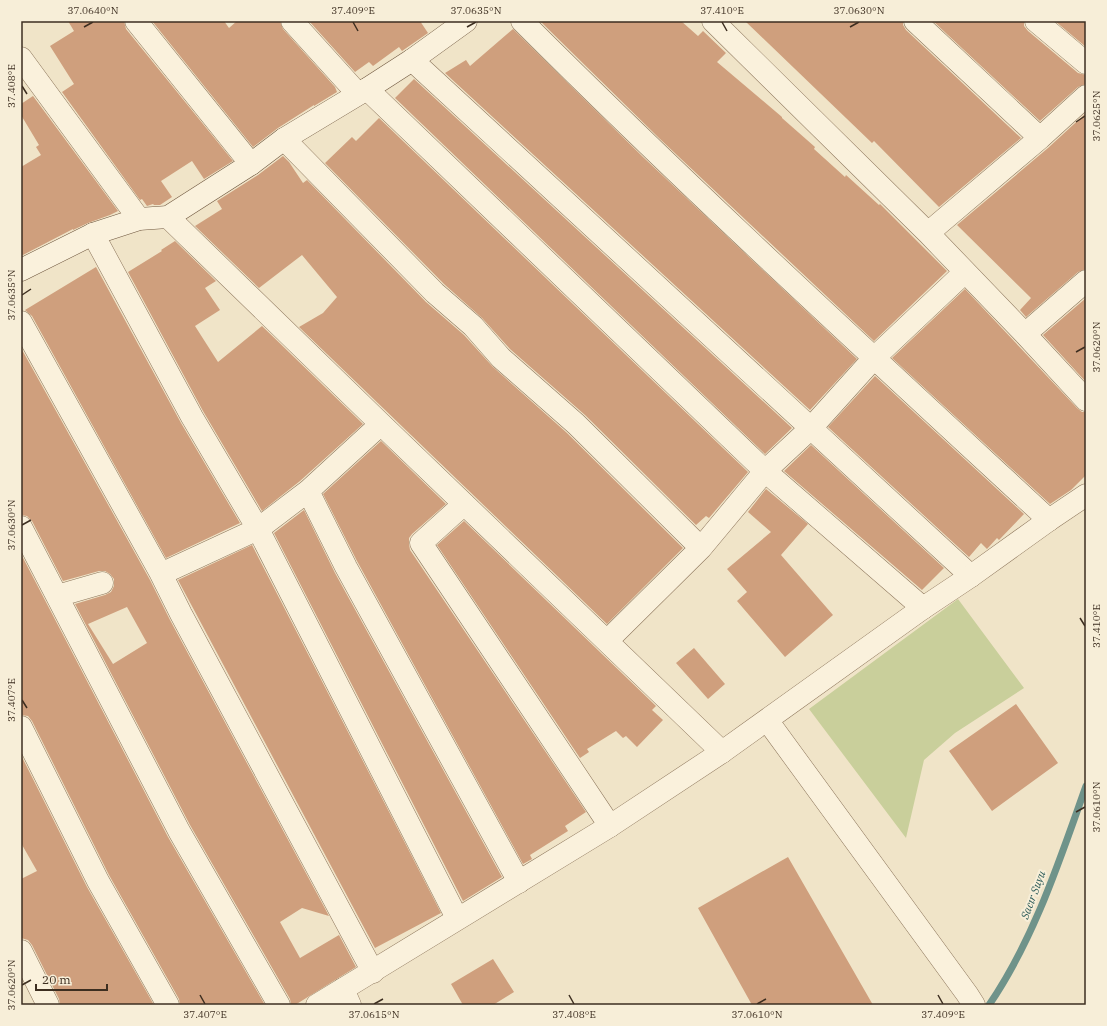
<svg xmlns="http://www.w3.org/2000/svg" width="1107" height="1026" font-family="'IBM Plex Serif',serif">
  <rect width="100%" height="100%" fill="#f0e4c8"/>
  <path fill="#c9cf9b" d="M958 599 1024 688 955 733 924 760 906 838 809 709Z"/>
  <g fill="none" stroke-linecap="round" stroke-linejoin="round">
    <path stroke="#6f938a" stroke-width="7" d="M989 1005C1034 939 1059 862 1086 786"/>
  </g>
  <path fill="#cf9f7d" fill-rule="evenodd" d="M68 21H124L126 29 233 161 204 179 192 161 161 181 172 197 160 205H154L153 204 147 206 142 199 140 200 62 92 74 84 50 46 74 31Z
    M152 21H224L229 28 237 21H280L283 29 335 87 337 92 314 106V105L278 128 253 147Z
    M309 21H420L428 33 402 51 399 47 373 66 369 62 355 72Z
    M540 21H681L698 36 703 31 726 53 717 62 782 117V118L815 147 814 149 845 177 846 175 879 205 880 204 947 271 874 341 660 139Z
    M745 21H903V25L906 30 1021 138 939 207 874 141 872 143Z
    M933 21H1024V26L1028 31 1078 73 1086 75V84L1078 87 1040 121Z
    M1055 21H1086V47Z
    M513 29 643 157 857 359 810 410 445 73 466 60 470 66Z
    M414 79 792 428 765 454 395 98Z
    M33 96 118 211 110 215 88 223 73 230V229L21 256V167L41 155 36 147 39 145 21 115V104Z
    M1086 113V269L1078 272 1026 317 1020 310 1031 298 957 225 1048 148Z
    M379 118 748 472 709 518 706 516 696 525 585 415 510 349 482 318 444 284 325 163 352 137 356 141Z
    M283 156 289 162 303 183 307 180 426 302 464 335 493 367 567 433 683 548 607 624 299 327 323 313 337 297 302 255 259 288 195 226 222 209 217 201 258 175Z
    M175 241 216 281 205 288 220 310 195 326 218 362 262 326 363 424 300 481 262 511 203 411 128 272 162 251 161 250Z
    M96 267 181 423 240 523 166 558 32 316 25 310Z
    M965 289 1077 408 1082 412H1086V475L1071 490 1050 504 892 358Z
    M1086 298V382L1043 335Z
    M21 348 150 580 170 620 329 916 302 908 280 922 300 958 339 935 356 967 295 1005H291L290 999 190 825 75 604 105 595 111 592 114 586V579L110 574 105 571H99L63 581 32 521 27 516 21 515ZM127 607 147 643 113 664 88 624Z
    M875 376 1024 514 999 540 997 538 987 549 981 543 969 557 828 427Z
    M381 441 446 504 412 534 409 538V544L410 550 586 812 565 826 568 831 530 855 532 859 523 864 357 561 323 494Z
    M811 445 944 568 922 590 784 471Z
    M766 489 808 524 781 555 833 615 785 657 737 601 747 592 727 569 771 532 748 512Z
    M304 510 335 573 502 877 463 901 274 533Z
    M464 521 656 706 652 710 663 720 637 747 626 736 623 738 616 731 587 749 589 752 580 758 437 545Z
    M252 545 441 913 375 948 178 580Z
    M21 554 168 837 265 1005H180L179 999 109 875 32 721 28 716 21 715Z
    M694 648 725 684 708 699 676 663Z
    M1016 704 1058 763 992 811 949 751Z
    M21 755 87 887 154 1005H60L59 999 32 945 28 940 21 938V879L37 871 21 843Z
    M788 857 873 1005H752L698 908Z
    M493 959 514 992 493 1005H463L451 984Z"/>
  <g fill="none" stroke-linecap="round" stroke-linejoin="round">
    <defs>
      <path id="minor" d="M136 21 251 164
        M292 21 358 94
        M522 21C693 192 871 355 1049 520
        M713 21 928 233 1025 334 1086 400
        M915 21 1040 138
        M1036 21 1086 63
        M21 58 139 219
        M412 60 971 576
        M367 89 765 471 923 608
        M284 139 435 293 473 326 501 358 576 424 701 548 765 471 811 428 874 358 965 272
        M168 217 381 424 722 752
        M928 233 1040 138 1086 96
        M93 234 192 417 258 529 457 918
        M21 322 161 574 181 614 373 972
        M1025 334 1086 281
        M308 491 346 567 519 882
        M464 504 421 543 610 826
        M21 527 179 831 279 1005
        M161 574 258 529 308 491 381 424
        M57 596 102 583
        M607 641 701 548
        M21 727 98 881 168 1005
        M21 951 48 1005
        M343 989 350 1005"/>
      <path id="tertiary" d="M767 720 967 994 974 1005
        M317 1005 610 826 722 752 923 608 971 576 1049 520 1086 495"/>
      <path id="secondary" d="M21 270 93 234 139 219 168 217 251 164 284 139 367 89 412 60 466 21"/>
    </defs>
    <use href="#minor" stroke="#8d765c" stroke-width="23"/>
    <use href="#tertiary" stroke="#8d765c" stroke-width="23"/>
    <use href="#secondary" stroke="#6f573f" stroke-width="23"/>
    <use href="#minor" stroke="#faf1dc" stroke-width="22"/>
    <use href="#tertiary" stroke="#faf1dc" stroke-width="22"/>
    <use href="#secondary" stroke="#faf1dc" stroke-width="22"/>
  </g>
  <path fill="none" stroke="#3d2e20" stroke-width="1.5" d="M353 22 358 31M722 22 727 31M84 27 93 22M467 27 476 22M850 27 859 22M22 86 27 94M1076 122 1085 116M22 295 31 289M1076 352 1085 347M22 525 31 520M1080 618 1085 626M22 700 27 708M1076 812 1085 807M22 985 31 980M200 995 205 1004M569 995 574 1004M938 995 943 1004M374 1004 383 999M757 1004 766 999"/>
  <g text-anchor="middle" stroke-width="4" stroke-linejoin="round" paint-order="stroke">
    <g font-size="11" font-style="italic" fill="#2f5d5a" stroke="#f7eed8">
      <text transform="translate(1033 895) rotate(-69)" y="4">Sacır Suyu</text>
    </g>
  </g>
  <rect width="1107" height="1026" fill="none" stroke="#f7eed8" stroke-width="44"/>
  <path d="M36 984v6h71v-6" fill="none" stroke="#3d2e20" stroke-width="2"/>
  <text x="42" y="984" font-size="12" fill="#3d2e20" stroke="#f7eed8" stroke-width="3" paint-order="stroke">20 m</text>
  <rect x="22" y="22" width="1063" height="982" fill="none" stroke="#3d2e20" stroke-width="1.5"/>
  <g font-size="10" text-anchor="middle" fill="#3d2e20">
    <text x="93" y="14">37.0640°N</text>
    <text x="353" y="14">37.409°E</text>
    <text x="476" y="14">37.0635°N</text>
    <text x="722" y="14">37.410°E</text>
    <text x="859" y="14">37.0630°N</text>
    <text transform="translate(11 86) rotate(-90)" y="4">37.408°E</text>
    <text transform="translate(1096 116) rotate(-90)" y="4">37.0625°N</text>
    <text transform="translate(11 295) rotate(-90)" y="4">37.0635°N</text>
    <text transform="translate(1096 347) rotate(-90)" y="4">37.0620°N</text>
    <text transform="translate(11 525) rotate(-90)" y="4">37.0630°N</text>
    <text transform="translate(1096 626) rotate(-90)" y="4">37.410°E</text>
    <text transform="translate(11 700) rotate(-90)" y="4">37.407°E</text>
    <text transform="translate(1096 807) rotate(-90)" y="4">37.0610°N</text>
    <text transform="translate(11 985) rotate(-90)" y="4">37.0620°N</text>
    <text x="205" y="1018">37.407°E</text>
    <text x="374" y="1018">37.0615°N</text>
    <text x="574" y="1018">37.408°E</text>
    <text x="757" y="1018">37.0610°N</text>
    <text x="943" y="1018">37.409°E</text>
  </g>
</svg>
